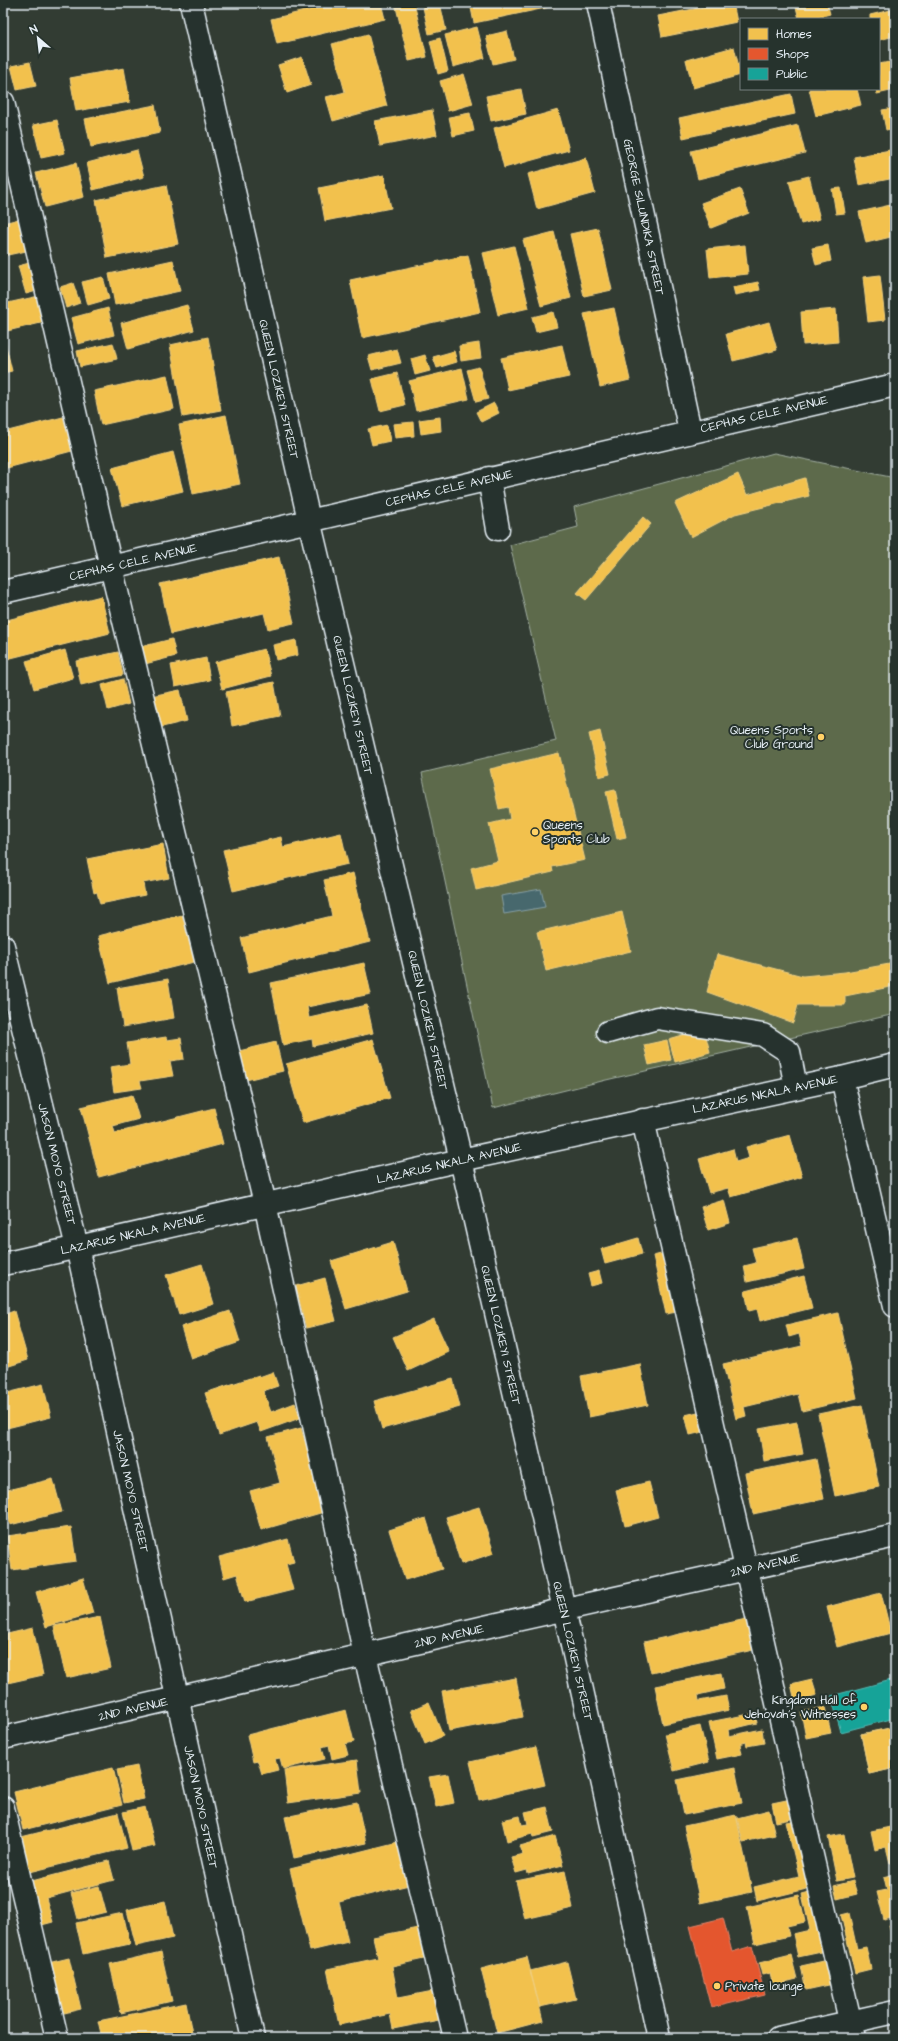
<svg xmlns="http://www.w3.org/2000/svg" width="898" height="2041" font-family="'Architects Daughter',sans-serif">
  <rect width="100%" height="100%" fill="#323c33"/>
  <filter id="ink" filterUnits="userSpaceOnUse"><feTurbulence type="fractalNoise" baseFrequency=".025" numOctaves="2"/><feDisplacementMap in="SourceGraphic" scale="8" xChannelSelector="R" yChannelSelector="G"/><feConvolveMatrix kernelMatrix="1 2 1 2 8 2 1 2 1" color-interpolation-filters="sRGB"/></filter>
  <g filter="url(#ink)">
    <path fill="#5d6b4c" stroke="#a2aea2" d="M774 453 895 478V1014L606 1080 493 1108 422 773 556 741 510 545 578 527 574 507Z"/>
    <path fill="#47686d" stroke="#879fa5" d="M541 889 545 907 504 914 501 896Z"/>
    <path fill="#f2c14e" stroke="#efcf81" d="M339 3H381L385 19 277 44 271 19Z
      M395 3H414L427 57 409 61Z
      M422 3H440L446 30 429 34Z
      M470 3H554L555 6 474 23Z
      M724 3H733L737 22 662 37 658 16Z
      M795 3H827L830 14 811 19H799Z
      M895 9V36L879 40V19H870V15Z
      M477 27 485 58 453 67 445 35Z
      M507 31 514 59 493 64 486 36Z
      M368 34 387 106 333 121 326 97 345 92 332 44Z
      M440 38 448 71 438 74 430 41Z
      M734 47 741 75 693 88 686 60Z
      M302 57 311 85 287 93 278 65Z
      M895 61V90L877 94 876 89H879V64Z
      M30 62 36 86 17 90 11 66Z
      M124 68 130 102 76 111 70 78Z
      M464 74 473 104 448 111 440 81Z
      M521 89 526 114 491 121 486 96Z
      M809 89H857L861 105 816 116Z
      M791 94 795 114 683 138 679 118Z
      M155 105 160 133 91 147 85 119Z
      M895 108V128L886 130 882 110Z
      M432 110 437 135 380 146 375 121Z
      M558 110 569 150 504 168 494 128Z
      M470 113 474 131 453 136 449 117Z
      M57 120 65 153 41 158 33 125Z
      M798 125 805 153 698 179 691 151Z
      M895 149V178L859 185 854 157Z
      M137 150 144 177 93 190 87 163Z
      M586 158 595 193 537 209 528 174Z
      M76 163 84 197 45 207 36 173Z
      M384 175 391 208 325 221 319 188Z
      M809 176 820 219 801 224 789 181Z
      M166 185 178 244 107 258 96 200Z
      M841 188 845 213 836 214 832 189Z
      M740 189 749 213 711 228 701 203Z
      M895 204V236L866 243 859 212Z
      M23 218 31 250 3 256V223Z
      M598 228 612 290 584 296 570 234Z
      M554 232 571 298 541 306 523 240Z
      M745 245 748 274 710 278 707 249Z
      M828 245 831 261 816 265 812 248Z
      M514 246 529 308 498 315 483 253Z
      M468 255 480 312 362 338 350 280Z
      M173 260 180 291 115 305 109 274Z
      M37 261 44 289 26 294 18 266Z
      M880 275 885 320 868 322 863 277Z
      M103 277 109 299 88 305 82 282Z
      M758 282 760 290 735 295 733 287Z
      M73 283 80 303 66 308 60 287Z
      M39 296 45 322 3 332V304Z
      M187 305 194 330 128 349 121 323Z
      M108 308 114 335 78 344 71 318Z
      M614 308 630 380 600 387 584 314Z
      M836 309 838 342 803 345 801 312Z
      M553 312 557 327 536 332 532 317Z
      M769 322 777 350 733 361 726 334Z
      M208 337 221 410 183 417 170 345Z
      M3 342H5L12 371 3 373Z
      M113 343 117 359 80 367 77 351Z
      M479 343 481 358 461 361 459 346Z
      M562 345 569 377 508 390 501 358Z
      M397 349 401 363 372 370 368 356Z
      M454 351 457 362 437 368 433 357Z
      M425 355 430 371 415 375 411 359Z
      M479 367 488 399 476 402 467 370Z
      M462 368 469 399 416 411 409 381Z
      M397 373 405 405 380 411 372 379Z
      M167 375 174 409 101 425 94 391Z
      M494 403 499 413 481 422 476 412Z
      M226 415 240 484 193 494 179 425Z
      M63 417 72 451 3 469V428L4 432Z
      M440 417 441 431 421 434 419 420Z
      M413 422 414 436 395 438 393 424Z
      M387 425 390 441 372 445 368 429Z
      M173 452 183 491 122 506 112 468Z
      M738 474 747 495 805 478 809 496 735 514 691 537 675 503Z
      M643 517 651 524 586 600 577 593Z
      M279 557 294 623 268 629 264 613 171 634 160 584Z
      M101 596 110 633 3 660V621Z
      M172 639 176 656 145 664 140 647Z
      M296 640 298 655 276 660 273 645Z
      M264 649 271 676 222 689 215 662Z
      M65 650 73 678 34 689 26 661Z
      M118 652 123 675 81 685 76 661Z
      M206 658 210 680 175 687 171 665Z
      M123 679 129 704 108 710 102 685Z
      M274 682 280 716 232 726 226 692Z
      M180 690 187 721 158 728 151 696Z
      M600 731 610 774 599 777 589 734Z
      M559 753 585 860 552 867 553 872 476 890 471 868 498 861 489 824 510 819 508 807 499 809 490 769Z
      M615 790 626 837 617 839 606 792Z
      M341 833 348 864 233 891 223 850 281 837 283 847Z
      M163 844 169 878 143 883 145 895 100 904 97 892 94 893 87 859Z
      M353 873 370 942 249 972 241 938 332 916 324 880Z
      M622 912 631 951 546 971 537 932Z
      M182 915 194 962 110 983 98 936Z
      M717 954 803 976 845 972 895 963V986L845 996V1005H798L793 1023 707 992Z
      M364 963 371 994 307 1007 309 1018 367 1005 373 1033 313 1046 312 1039 283 1045 271 983Z
      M168 979 174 1018 123 1027 117 988Z
      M704 1029 710 1052 675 1062 669 1039Z
      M166 1037 167 1040 181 1038 184 1059 170 1061 173 1076 140 1081 142 1088 114 1092 110 1067 130 1064 127 1043Z
      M373 1039 390 1098 303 1123 286 1064Z
      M667 1040 671 1060 649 1065 644 1045Z
      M276 1042 283 1071 246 1080 239 1051Z
      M132 1095 139 1119 113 1126 115 1133 214 1108 223 1144 99 1177 81 1107Z
      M790 1135 802 1177 731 1197 728 1188 709 1193 699 1159 733 1149 736 1162 749 1158 746 1147Z
      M724 1200 730 1223 708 1230 701 1207Z
      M638 1238 642 1254 605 1264 601 1249Z
      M797 1238 804 1269 747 1282 744 1266 756 1263 752 1248Z
      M393 1242 407 1291 346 1309 331 1261Z
      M669 1252 682 1311 666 1314 653 1256Z
      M202 1264 214 1304 179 1315 166 1275Z
      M599 1271 602 1283 591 1286 588 1274Z
      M804 1276 812 1308 760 1321 757 1309 749 1311 745 1291Z
      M325 1278 336 1321 306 1328 296 1286Z
      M14 1311 28 1360 3 1368V1315Z
      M230 1311 240 1342 191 1359 181 1327Z
      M838 1313 857 1398 802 1411 798 1394 744 1407 746 1416 736 1419 723 1364 802 1346 799 1334 789 1337 786 1325Z
      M434 1319 449 1352 408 1371 393 1337Z
      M640 1364 648 1405 589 1417 581 1376Z
      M273 1372 278 1386 263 1391 271 1412 295 1403 300 1418 261 1432 257 1422 219 1435 205 1393 259 1375V1377Z
      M453 1379 460 1407 382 1429 374 1401Z
      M43 1384 51 1417 3 1429V1394Z
      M862 1405 879 1487 835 1496 818 1414Z
      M706 1410 711 1430 690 1435 685 1415Z
      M797 1422 803 1454 764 1461 759 1429Z
      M301 1428 314 1474 331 1510 261 1530 250 1491 280 1483 268 1437Z
      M816 1459 824 1499 753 1514 745 1473Z
      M53 1479 62 1512 10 1525 3 1491Z
      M649 1482 658 1517 625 1526 616 1490Z
      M479 1507 494 1553 461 1564 446 1517Z
      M426 1518 442 1569 405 1580 389 1530Z
      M71 1527 76 1561 12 1570 7 1536Z
      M288 1539 294 1562 286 1564 293 1590 245 1602 237 1574 224 1578 219 1557Z
      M83 1578 93 1613 46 1627 36 1592Z
      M881 1593 891 1633 837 1647 827 1607Z
      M100 1617 111 1668 66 1678 54 1626Z
      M746 1619 753 1650 651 1673 644 1642Z
      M33 1628 43 1675 3 1684V1635Z
      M721 1673 724 1689 698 1695 699 1701 726 1696 729 1710 663 1724 655 1686Z
      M516 1678 523 1717 449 1731 442 1691Z
      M812 1679 817 1695 795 1701 791 1684Z
      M429 1702 443 1736 425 1744 411 1710Z
      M825 1707 831 1733 806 1738 801 1712Z
      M346 1710 354 1742 345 1744 348 1755 332 1759 329 1745 322 1747 325 1759 283 1769 280 1758 275 1759 278 1770 262 1774 258 1761 253 1762 247 1735Z
      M755 1713 757 1723 728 1730 729 1736 762 1729 764 1743 747 1746 746 1742 740 1744 742 1754 717 1759 709 1722Z
      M700 1726 709 1762 674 1771 665 1734Z
      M895 1727V1741L890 1742 892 1753H895V1768L869 1774 861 1734Z
      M895 1727V1768L869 1774 861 1734Z
      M536 1747 545 1785 479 1800 470 1762Z
      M357 1760 361 1793 288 1803 284 1770Z
      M137 1766 144 1799 124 1803 117 1770Z
      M113 1768 122 1805 23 1830 14 1792Z
      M735 1768 742 1803 684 1815 677 1780Z
      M448 1774 454 1803 436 1807 429 1777Z
      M796 1798 801 1817 776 1822 772 1803Z
      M357 1802 366 1843 294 1858 285 1817Z
      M145 1807 155 1846 132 1851 123 1812Z
      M547 1807 553 1832 533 1837 532 1834 507 1841 502 1820 520 1816 522 1825 528 1824 525 1812Z
      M769 1810 775 1835 743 1842 737 1818Z
      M118 1813 127 1848 30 1872 21 1837Z
      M736 1815 752 1892 700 1903 684 1826Z
      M799 1820 815 1887 757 1901 754 1887 799 1876 786 1822Z
      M895 1826V1862L890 1863 886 1847 875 1850 871 1831Z
      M844 1834 853 1878 837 1881 828 1837Z
      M555 1836 563 1865 528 1874 527 1870 516 1873 511 1857 523 1854 520 1846Z
      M402 1841 413 1884 339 1902 348 1942 310 1951 290 1869Z
      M109 1861 114 1880 46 1898 53 1922 38 1926 24 1883Z
      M565 1871 573 1908 525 1919 516 1881Z
      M895 1874V1890L891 1875Z
      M891 1875 895 1890V1917L884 1920 877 1892 887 1890 884 1877Z
      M853 1881 857 1894 837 1899 834 1886Z
      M99 1886 106 1912 78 1919 71 1893Z
      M817 1890 831 1950 798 1957 793 1934 810 1930 802 1894Z
      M799 1895 805 1922 787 1926 789 1936 755 1944 747 1907Z
      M165 1901 173 1938 136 1946 127 1910Z
      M123 1913 130 1944 83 1954 76 1923Z
      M849 1913 857 1949 866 1947 871 1969 855 1973 841 1915Z
      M895 1924V1939L893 1940 889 1926Z
      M418 1928 424 1959 392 1966 398 1998 433 1991 439 2020 393 2029 390 2014 339 2025 327 1969 378 1958 373 1937Z
      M161 1952 172 2001 121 2013 110 1964Z
      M791 1955 797 1979 773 1985 770 1973 762 1975 759 1963Z
      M527 1957 543 2021 497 2033 481 1969Z
      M69 1958 81 2009 56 2015 44 1964Z
      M833 1959 838 1983 806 1990 801 1966Z
      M567 1962 576 1999 540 2007 530 1971Z
      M186 2003 193 2038H102L98 2021Z"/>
    <path fill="#e4572e" stroke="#e5856b" d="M723 1918 732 1952 752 1946 765 1995 711 2008 690 1926Z"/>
    <path fill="#17a398" stroke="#56bab5" d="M895 1679V1718L841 1732 831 1696Z"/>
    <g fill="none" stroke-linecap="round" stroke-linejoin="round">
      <defs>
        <path id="minor" d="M191 3 309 520 461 1160 564 1609 659 2038
          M598 3 690 431
          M3 102 111 567 265 1204 365 1655 455 2038
          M489 478 498 529
          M3 592 895 385
          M3 946 77 1247 253 2038
          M608 1032 657 1018 763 1035 789 1052 796 1087
          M842 1078 895 1306
          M643 1120 854 2038
          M3 1738 498 1624 895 1536
          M3 1808 57 2038
          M778 2038 895 2012"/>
        <path id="highway" d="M3 1264 461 1160 842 1078 895 1065"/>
      </defs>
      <use href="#minor" stroke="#e8f1f8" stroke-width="25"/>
      <use href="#highway" stroke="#e8f1f8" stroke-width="25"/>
      <use href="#minor" stroke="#26332d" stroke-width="22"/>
      <use href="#highway" stroke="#26332d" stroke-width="22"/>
    </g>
  </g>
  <g fill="#ffd166" stroke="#26332d" stroke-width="1.5">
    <circle cx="821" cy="737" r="4"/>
    <circle cx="535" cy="832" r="4"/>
    <circle cx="864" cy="1707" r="4"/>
    <circle cx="717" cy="1986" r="4"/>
  </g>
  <g text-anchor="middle" stroke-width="4" stroke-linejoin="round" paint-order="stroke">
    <g font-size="12" fill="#e8f1f8" stroke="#26332d">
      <text transform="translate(644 217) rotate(78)" y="4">GEORGE SILUNDIKA STREET</text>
      <text transform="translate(279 389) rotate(77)" y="4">QUEEN LOZIKEYI STREET</text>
      <text transform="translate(764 414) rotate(-13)" y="4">CEPHAS CELE AVENUE</text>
      <text transform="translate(449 488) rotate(-13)" y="4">CEPHAS CELE AVENUE</text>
      <text transform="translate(133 562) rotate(-13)" y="4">CEPHAS CELE AVENUE</text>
      <text transform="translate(353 705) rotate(77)" y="4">QUEEN LOZIKEYI STREET</text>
      <text transform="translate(428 1020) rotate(77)" y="4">QUEEN LOZIKEYI STREET</text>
      <text transform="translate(765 1094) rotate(-12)" y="4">LAZARUS NKALA AVENUE</text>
      <text transform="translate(449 1163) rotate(-13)" y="4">LAZARUS NKALA AVENUE</text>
      <text transform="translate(57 1164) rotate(76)" y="4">JASON MOYO STREET</text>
      <text transform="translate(133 1234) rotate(-13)" y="4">LAZARUS NKALA AVENUE</text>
      <text transform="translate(501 1335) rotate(77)" y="4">QUEEN LOZIKEYI STREET</text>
      <text transform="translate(131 1491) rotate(77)" y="4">JASON MOYO STREET</text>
      <text transform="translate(765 1565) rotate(-13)" y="4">2ND AVENUE</text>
      <text transform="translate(449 1636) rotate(-13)" y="4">2ND AVENUE</text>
      <text transform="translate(573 1651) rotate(77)" y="4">QUEEN LOZIKEYI STREET</text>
      <text transform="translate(133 1709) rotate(-13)" y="4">2ND AVENUE</text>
      <text transform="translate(201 1807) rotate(78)" y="4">JASON MOYO STREET</text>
    </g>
    <g font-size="12" fill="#e8f1f8" stroke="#26332d" text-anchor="end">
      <text x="813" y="734">Queens Sports<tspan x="813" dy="14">Club Ground</tspan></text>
      <text x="543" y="829" text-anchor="start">Queens<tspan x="543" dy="14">Sports Club</tspan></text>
      <text x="856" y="1704">Kingdom Hall of<tspan x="856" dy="14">Jehovah's Witnesses</tspan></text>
      <text x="725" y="1990" text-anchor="start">Private lounge</text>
    </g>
  </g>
  <rect width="898" height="2041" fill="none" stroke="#26332d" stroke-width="16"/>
  <rect x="8" y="8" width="882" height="2025" fill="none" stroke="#e8f1f8" stroke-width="1.5" filter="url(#ink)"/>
  <rect x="740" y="18" width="140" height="72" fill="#26332d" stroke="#747f7e"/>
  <rect x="748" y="28" width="20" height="12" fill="#f2c14e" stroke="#747f7e"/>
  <text x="776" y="38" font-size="12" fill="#e8f1f8">Homes</text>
  <rect x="748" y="48" width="20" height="12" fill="#e4572e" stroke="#747f7e"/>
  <text x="776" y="58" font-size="12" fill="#e8f1f8">Shops</text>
  <rect x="748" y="68" width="20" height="12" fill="#17a398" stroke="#747f7e"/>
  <text x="776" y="78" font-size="12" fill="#e8f1f8">Public</text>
  <g transform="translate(38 38) rotate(332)" stroke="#26332d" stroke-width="3" paint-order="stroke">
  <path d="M0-3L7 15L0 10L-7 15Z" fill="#e8f1f8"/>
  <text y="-6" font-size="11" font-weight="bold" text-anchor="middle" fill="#e8f1f8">N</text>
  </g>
</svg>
